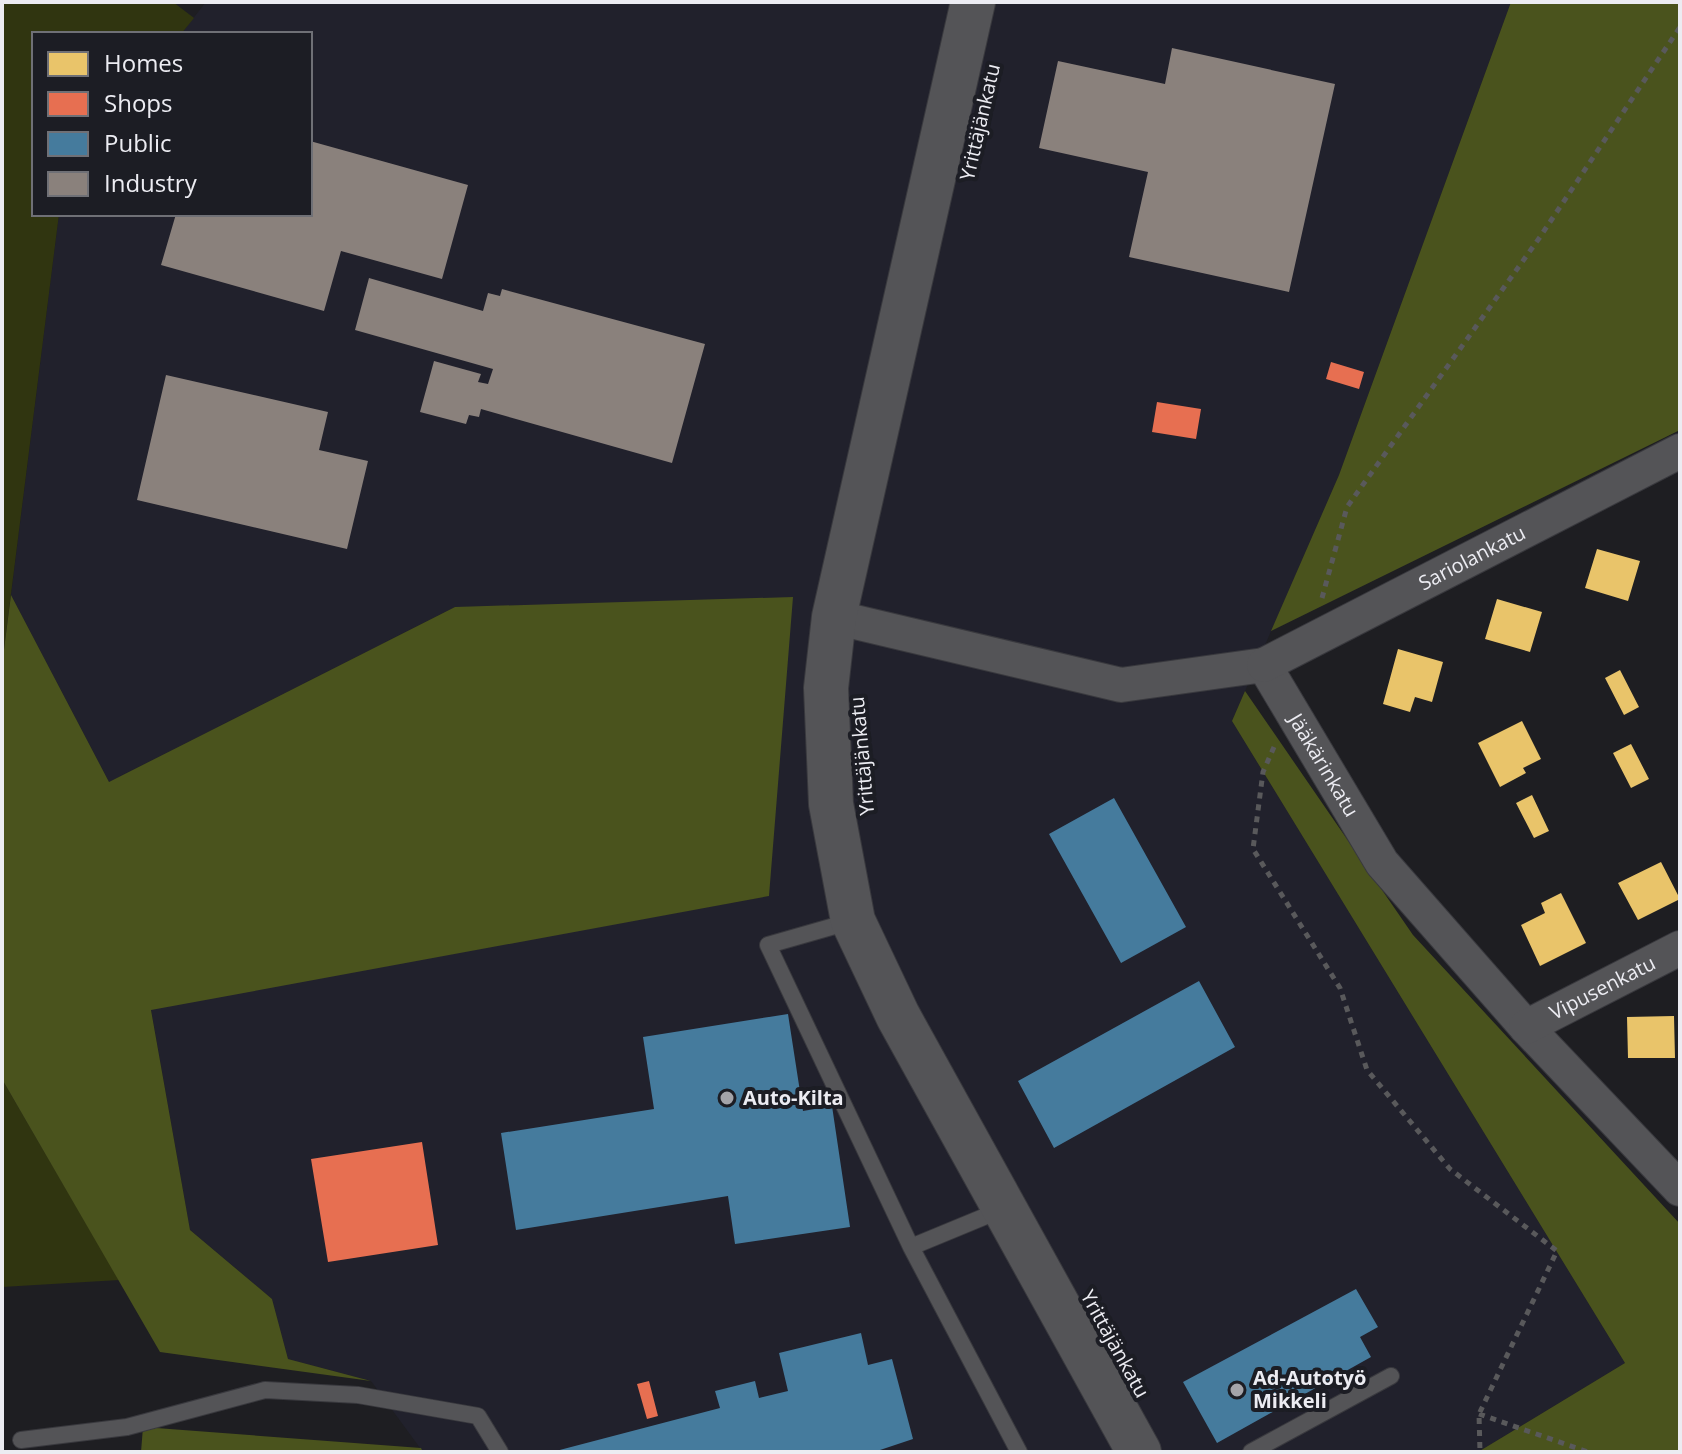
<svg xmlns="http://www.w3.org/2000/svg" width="1682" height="1454" font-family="'Open Sans',sans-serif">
  <rect width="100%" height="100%" fill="#1e1e22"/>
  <path fill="#21212c" d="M206 2H1511L1339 475 1232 721 1625 1363 1478 1452H423L371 1381 288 1359 272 1299 190 1230 151 1009 768 896 455 607 109 782 11 595 59 214H310V34H181Z"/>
  <path fill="#303510" d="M2 2H173L194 18 181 34H34V214H59L2 665Z
    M2 1079 119 1280 2 1287Z"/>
  <path fill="#4a531d" d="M1511 2H1680V430L1271 631 1339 475Z
    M11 595 109 782 455 607 793 597 769 896 151 1010 190 1230 272 1299 288 1359 371 1381 160 1352 2 1079V665Z
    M1245 691 1413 935 1680 1224V1452H1478L1625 1363 1232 721Z
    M143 1427 421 1448 423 1452H141Z"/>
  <path fill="#e9c46a" d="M1597 549 1640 561 1628 601 1585 588Z
    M1497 599 1542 612 1530 652 1485 639Z
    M1398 649 1443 662 1432 702 1415 697 1410 712 1383 704Z
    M1620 670 1639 707 1624 715 1605 678Z
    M1522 721 1541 759 1523 768 1526 773 1500 787 1478 743Z
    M1631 744 1649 779 1631 788 1613 753Z
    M1532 795 1549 831 1534 838 1516 803Z
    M1661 862 1680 899 1638 920 1618 883Z
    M1561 893 1586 943 1540 966 1521 925 1545 913 1541 903Z
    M1674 1016 1675 1058H1628L1627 1017Z"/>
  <path fill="#e76f51" d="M1331 362 1364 372 1359 389 1326 379Z
    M1157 402 1201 409 1196 439 1152 432Z
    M422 1142 438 1245 328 1262 311 1159Z
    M649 1381 658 1416 647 1419 637 1384Z"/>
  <path fill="#457b9d" d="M1114 798 1186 927 1121 963 1049 834Z
    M1199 981 1235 1047 1054 1148 1018 1081Z
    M788 1014 803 1111 832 1106 850 1227 735 1244 728 1196 516 1230 501 1133 654 1109 643 1037Z
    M1356 1289 1378 1327 1360 1337 1371 1357 1217 1443 1183 1382Z
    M861 1333 868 1365 892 1359 913 1439 874 1452H552L720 1408 715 1391 755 1381 759 1398 788 1391 779 1353Z"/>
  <path fill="#8a817c" d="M1172 48 1335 84 1289 292 1129 257 1148 172 1039 148 1058 61 1165 84Z
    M310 141 468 185 442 279 341 251 324 311 161 265 176 214H310Z
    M369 278 483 311 488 293 500 296 502 289 705 344 672 463 481 409 479 417 469 415 466 424 420 412 434 361 481 374 478 382 488 384 493 369 355 330Z
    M166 375 328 412 319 450 368 461 347 549 137 500Z"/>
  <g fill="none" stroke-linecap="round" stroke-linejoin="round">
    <defs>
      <path id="lane" d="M852 921 768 945 911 1247 1019 1452
        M911 1247 1003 1209
        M21 1440 127 1427 265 1390 358 1395 478 1416 500 1452
        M1251 1452 1391 1376"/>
      <g id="street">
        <path id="s1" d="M834 617 1121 685 1264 665 1382 863 1526 1027 1680 1189"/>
        <path id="s2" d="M1264 665 1680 451"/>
        <path id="s3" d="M1526 1027 1680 948"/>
      </g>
      <path id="secondary" d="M973 2 834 617 826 688 831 804 853 921 898 1016 1139 1452"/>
    </defs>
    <use href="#lane" stroke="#39393e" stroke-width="18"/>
    <use href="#street" stroke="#39393e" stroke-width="36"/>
    <use href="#secondary" stroke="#39393e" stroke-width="46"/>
    <path stroke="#59595b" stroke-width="5" stroke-dasharray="6 6" stroke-linecap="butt" d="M1322 598 1347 507 1540 237 1680 27
      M1274 747 1263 772 1253 849 1340 988 1367 1070 1450 1169 1557 1251 1479 1414 1480 1452
      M1479 1414 1588 1452"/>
    <use href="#lane" stroke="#545457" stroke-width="16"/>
    <use href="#street" stroke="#545457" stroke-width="34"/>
    <use href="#secondary" stroke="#545457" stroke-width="44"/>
  </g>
  <g fill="#a4a4a9" stroke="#1c1d24" stroke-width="3">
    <circle cx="727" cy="1098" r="8"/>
    <circle cx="1237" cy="1390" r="8"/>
  </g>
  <g text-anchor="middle" stroke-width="8" stroke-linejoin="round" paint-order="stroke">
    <g font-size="20" fill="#ececf2" stroke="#1c1d24">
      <text transform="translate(980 122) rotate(-77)" y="7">Yrittäjänkatu</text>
      <text dy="7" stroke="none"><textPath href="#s2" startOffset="234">Sariolankatu</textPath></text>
      <text transform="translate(862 756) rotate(-95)" y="7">Yrittäjänkatu</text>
      <text dy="7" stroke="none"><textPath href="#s1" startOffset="556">Jääkärinkatu</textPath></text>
      <text dy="7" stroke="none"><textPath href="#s3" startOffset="86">Vipusenkatu</textPath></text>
      <text transform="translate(1115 1344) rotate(61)" y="7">Yrittäjänkatu</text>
    </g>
    <g font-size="20" font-weight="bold" fill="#ececf2" stroke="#1c1d24" text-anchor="start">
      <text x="743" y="1105">Auto-Kilta</text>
      <text x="1253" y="1385">Ad-Autotyö<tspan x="1253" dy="23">Mikkeli</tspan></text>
    </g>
  </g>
  <rect width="1682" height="1454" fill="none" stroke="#ececf2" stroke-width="8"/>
  <rect x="32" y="32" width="280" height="184" fill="#1c1d24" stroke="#6f7076" stroke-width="2"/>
  <rect x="48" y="52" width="40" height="24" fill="#e9c46a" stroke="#6f7076" stroke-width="2"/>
  <text x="104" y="72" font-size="24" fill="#ececf2">Homes</text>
  <rect x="48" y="92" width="40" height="24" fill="#e76f51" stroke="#6f7076" stroke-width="2"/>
  <text x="104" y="112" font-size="24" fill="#ececf2">Shops</text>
  <rect x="48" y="132" width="40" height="24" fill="#457b9d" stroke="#6f7076" stroke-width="2"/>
  <text x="104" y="152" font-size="24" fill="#ececf2">Public</text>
  <rect x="48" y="172" width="40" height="24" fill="#8a817c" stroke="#6f7076" stroke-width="2"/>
  <text x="104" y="192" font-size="24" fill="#ececf2">Industry</text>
</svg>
